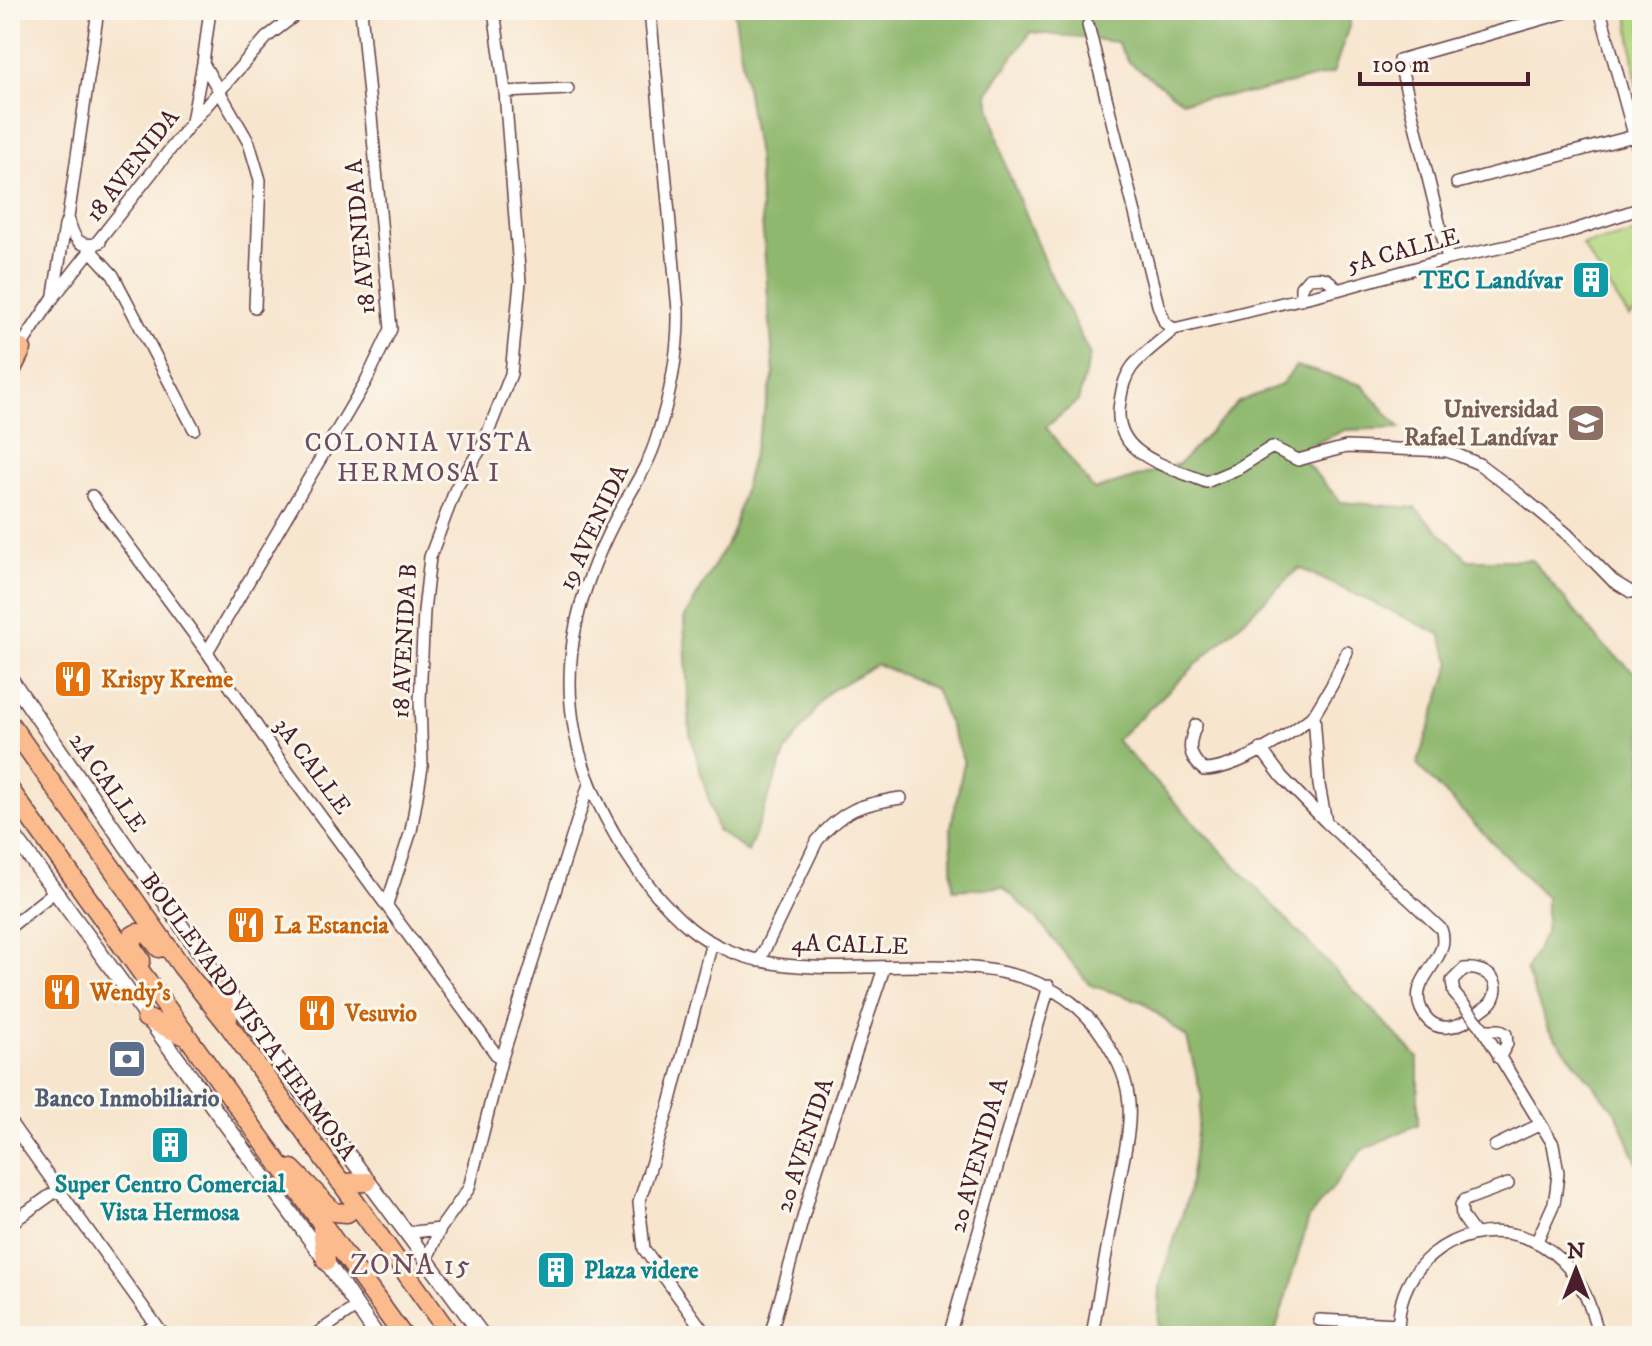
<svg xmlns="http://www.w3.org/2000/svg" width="1652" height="1346" font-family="'IM FELL DW Pica',serif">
  <rect width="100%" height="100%" fill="#fbf7ec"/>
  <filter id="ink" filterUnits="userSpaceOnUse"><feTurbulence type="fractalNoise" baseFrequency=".0125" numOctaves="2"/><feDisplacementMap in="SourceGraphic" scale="16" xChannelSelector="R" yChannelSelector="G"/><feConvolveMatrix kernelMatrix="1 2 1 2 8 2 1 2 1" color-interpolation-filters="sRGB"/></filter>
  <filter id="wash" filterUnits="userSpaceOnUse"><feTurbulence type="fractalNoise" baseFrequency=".006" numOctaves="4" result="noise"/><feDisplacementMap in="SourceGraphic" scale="32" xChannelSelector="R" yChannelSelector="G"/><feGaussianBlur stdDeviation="1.8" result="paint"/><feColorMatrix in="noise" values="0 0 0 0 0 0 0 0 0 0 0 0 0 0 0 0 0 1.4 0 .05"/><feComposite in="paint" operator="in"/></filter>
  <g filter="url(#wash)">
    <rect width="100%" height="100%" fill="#f7e5ce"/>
    <path fill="#b4d780" stroke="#7f7b56" stroke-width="2" d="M1628 10H1642V92L1637 93Z
      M1642 232V279L1636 312 1629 317 1582 245Z"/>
    <path fill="#8fb86e" stroke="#6c6c4c" stroke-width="2" d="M734 10H1348L1350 24 1333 73 1252 93 1182 101 1129 62 1117 42 1031 32 987 93 1006 168 1045 263 1090 355 1078 401 1046 427 1094 490 1179 464 1238 402 1281 385 1296 366 1362 385 1400 428 1345 430 1296 452 1341 502 1415 508 1468 560H1532L1602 644 1642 679V1175L1617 1114 1548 1029 1526 970 1546 931V897L1417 765 1451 663 1440 634 1299 568 1116 740 1418 1058V1124L1362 1150 1309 1218 1274 1336H1158L1160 1285 1188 1196 1202 1098 1187 1038 1143 1002 1090 985 1037 919 1003 887 953 890 951 827 964 762 935 689 877 664 829 692 786 751 748 852 717 830 690 733 684 619 732 534 774 374 757 156Z"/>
  </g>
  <g filter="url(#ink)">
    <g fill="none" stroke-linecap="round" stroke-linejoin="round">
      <defs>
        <path id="minor" d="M210 10 203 63 249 143 260 180 255 307
          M650 10 678 310C679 354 670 396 657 437 648 467 630 492 615 520 580 588 560 657 575 733 588 800 637 884 690 928 708 943 738 956 761 961 869 985 1032 926 1103 1037 1115 1056 1125 1073 1128 1095 1133 1124 1123 1159 1118 1188 1109 1237 1100 1287 1092 1336
          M1600 10 1642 164
          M1088 25 1158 305 1165 323 1174 329
          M505 92 568 89
          M192 121 203 63
          M1457 183 1634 136
          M68 218C73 236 78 251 100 242
          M91 251 113 275 194 429
          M1448 259 1399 60 1574 10
          M54 294 65 226 68 218 98 10
          M1301 299V287L1309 278C1324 276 1329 278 1337 290
          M1174 329C1161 341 1143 353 1132 367 1124 378 1122 389 1120 402 1110 455 1168 466 1206 482L1237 469 1272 447 1298 460 1346 447 1447 451 1458 455 1479 464 1520 495 1567 534 1613 581 1631 592 1642 589
          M1174 329 1337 290 1448 259 1559 235 1642 208
          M17 352 53 298 191 123 267 37 302 10
          M92 496 207 652 283 765 501 1061
          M207 652 366 381 391 329 361 10
          M1347 652 1332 685 1314 715 1319 785 1326 822 1441 929C1453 959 1407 978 1421 1009 1434 1037 1459 1028 1478 1013 1482 1009 1489 1006 1492 1001 1505 979 1483 967 1464 969L1452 981 1454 993
          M1196 725C1188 744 1187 756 1204 770 1238 769 1288 736 1314 715
          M1261 749 1282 777 1326 822
          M387 904 411 831 422 767 420 700 424 611 430 557 456 488 483 445 511 374 520 282 505 92 494 10
          M10 927 54 892
          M759 961 817 841C842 809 862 804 901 798
          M1481 1026 1553 1144 1558 1173 1556 1191 1554 1203 1537 1241
          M1483 1030H1499L1506 1034 1507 1044 1499 1058
          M10 1122 164 1336
          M1495 1146 1541 1124
          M10 1224 59 1189
          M405 1233 440 1229
          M1474 1233 1462 1216 1461 1205 1465 1200 1508 1184
          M426 1261 440 1229 469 1188 501 1061 589 784
          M1319 1320 1398 1324
          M139 1336 155 1325
          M313 1336 356 1307
          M707 1336 644 1249 639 1203 670 1104 712 942
          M770 1336 815 1175 884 968
          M949 1336 1049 986
          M1398 1336C1398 1322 1399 1307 1404 1294 1428 1230 1513 1211 1561 1260 1583 1281 1591 1307 1599 1336"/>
        <path id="tertiary" d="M10 678 218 979 483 1336
          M10 830 326 1261 377 1336"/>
        <path id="primary" d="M10 373 22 349
          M10 724 182 967 229 1026 451 1336
          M10 790 403 1336
          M141 960 133 949 132 936 137 933 148 934 159 948
          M218 979 228 1019
          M146 1018 183 1035
          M292 1169 334 1212 347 1213 352 1209 354 1201
          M341 1183 367 1182
          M322 1228 326 1261"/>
      </defs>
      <use href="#minor" stroke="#643d43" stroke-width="14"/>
      <use href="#tertiary" stroke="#643d43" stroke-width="17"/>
      <use href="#primary" stroke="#643d43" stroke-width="21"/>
      <use href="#minor" stroke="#fff" stroke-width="11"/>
      <use href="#tertiary" stroke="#fff" stroke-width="14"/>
      <use href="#primary" stroke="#fbbb8d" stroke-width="18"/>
      <defs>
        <path id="minor-bridge" d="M1454 993 1481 1026"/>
      </defs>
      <use href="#minor-bridge" stroke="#643d43" stroke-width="14" stroke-linecap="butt"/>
      <use href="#minor-bridge" stroke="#fff" stroke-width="11"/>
    </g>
  </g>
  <defs>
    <symbol id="building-square" viewBox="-11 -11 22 22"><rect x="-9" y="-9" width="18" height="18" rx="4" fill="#0f9aa8" stroke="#fbf7ec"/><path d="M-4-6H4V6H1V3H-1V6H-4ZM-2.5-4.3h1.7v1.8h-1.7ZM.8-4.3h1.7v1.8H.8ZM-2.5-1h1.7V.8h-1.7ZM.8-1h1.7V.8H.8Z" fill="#fff"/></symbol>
    <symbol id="university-square" viewBox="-11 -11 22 22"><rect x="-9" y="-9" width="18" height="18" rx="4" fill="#8d6e63" stroke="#fbf7ec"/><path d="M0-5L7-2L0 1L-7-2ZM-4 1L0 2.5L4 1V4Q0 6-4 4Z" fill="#fff"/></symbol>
    <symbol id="restaurant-square" viewBox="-11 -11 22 22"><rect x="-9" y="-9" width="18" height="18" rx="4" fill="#e8710a" stroke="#fbf7ec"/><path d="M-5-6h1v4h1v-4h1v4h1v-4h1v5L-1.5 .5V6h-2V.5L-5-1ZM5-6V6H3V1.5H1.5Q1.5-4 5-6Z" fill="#fff"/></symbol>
    <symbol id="bank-square" viewBox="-11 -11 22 22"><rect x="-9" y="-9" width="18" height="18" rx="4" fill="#5c6f8a" stroke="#fbf7ec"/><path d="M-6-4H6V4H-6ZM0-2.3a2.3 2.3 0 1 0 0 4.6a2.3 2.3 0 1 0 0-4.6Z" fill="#fff"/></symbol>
  </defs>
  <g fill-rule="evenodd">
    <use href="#building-square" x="1569" y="258" width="44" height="44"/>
    <use href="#university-square" x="1564" y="401" width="44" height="44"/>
    <use href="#restaurant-square" x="51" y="657" width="44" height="44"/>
    <use href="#restaurant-square" x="224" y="903" width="44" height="44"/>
    <use href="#restaurant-square" x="40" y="970" width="44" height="44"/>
    <use href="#restaurant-square" x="295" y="991" width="44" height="44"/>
    <use href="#bank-square" x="105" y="1037" width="44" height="44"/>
    <use href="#building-square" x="148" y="1123" width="44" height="44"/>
    <use href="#building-square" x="534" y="1248" width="44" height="44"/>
  </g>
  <g text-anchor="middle" stroke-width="6" stroke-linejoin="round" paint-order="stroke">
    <g font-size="24" fill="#4a1f2b" stroke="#fbf7ec">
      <text transform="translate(132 165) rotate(-52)" y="8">18 AVENIDA</text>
      <text transform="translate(360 237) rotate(-95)" y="8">18 AVENIDA A</text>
      <text transform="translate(1403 250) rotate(-15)" y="8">5A CALLE</text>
      <text transform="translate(593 527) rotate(-65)" y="8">19 AVENIDA</text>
      <text transform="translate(404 641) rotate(-87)" y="8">18 AVENIDA B</text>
      <text transform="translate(313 766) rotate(54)" y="8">3A CALLE</text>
      <text transform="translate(108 782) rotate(55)" y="8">2A CALLE</text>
      <text transform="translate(850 944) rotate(2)" y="8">4A CALLE</text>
      <text transform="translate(249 1016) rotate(54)" y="8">BOULEVARD VISTA HERMOSA</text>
      <text transform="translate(804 1145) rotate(-72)" y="8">20 AVENIDA</text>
      <text transform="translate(978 1155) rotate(-74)" y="8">20 AVENIDA A</text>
    </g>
    <g font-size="24" font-weight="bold" fill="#0d838f" stroke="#fbf7ec" text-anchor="end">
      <text x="1563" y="288">TEC Landívar</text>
      <text x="170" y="1192" text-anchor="middle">Super Centro Comercial<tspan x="170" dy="28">Vista Hermosa</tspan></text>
      <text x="584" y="1278" text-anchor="start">Plaza videre</text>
    </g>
    <g font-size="24" font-weight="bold" fill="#785e54" stroke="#fbf7ec" text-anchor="end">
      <text x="1558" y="417">Universidad<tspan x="1558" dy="28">Rafael Landívar</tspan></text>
    </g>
    <g font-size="24" font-weight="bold" fill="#c56008" stroke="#fbf7ec" text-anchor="start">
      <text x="101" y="687">Krispy Kreme</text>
      <text x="274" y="933">La Estancia</text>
      <text x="90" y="1000">Wendy's</text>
      <text x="345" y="1021">Vesuvio</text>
    </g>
    <g font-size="24" font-weight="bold" fill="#4e5e75" stroke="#fbf7ec">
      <text x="127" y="1106">Banco Inmobiliario</text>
    </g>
    <g font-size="26" letter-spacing="2" fill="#6c4c63" stroke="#fbf7ec">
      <text x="419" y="451">COLONIA VISTA<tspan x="419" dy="30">HERMOSA I</tspan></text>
    </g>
    <g font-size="28" letter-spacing="2" fill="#6c4c63" stroke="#fbf7ec">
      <text x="411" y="1274">ZONA 15</text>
    </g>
  </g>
  <rect width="1652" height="1346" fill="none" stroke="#fbf7ec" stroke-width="40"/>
  <g transform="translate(1576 1270)" stroke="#fbf7ec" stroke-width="6" paint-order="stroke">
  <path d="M0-6L14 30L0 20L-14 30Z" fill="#4a1f2b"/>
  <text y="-12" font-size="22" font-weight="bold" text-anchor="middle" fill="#4a1f2b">N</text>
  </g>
  <path d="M1360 72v12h168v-12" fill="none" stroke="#4a1f2b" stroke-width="4"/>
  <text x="1372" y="72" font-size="24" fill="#4a1f2b" stroke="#fbf7ec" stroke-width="6" paint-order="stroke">100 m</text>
</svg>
